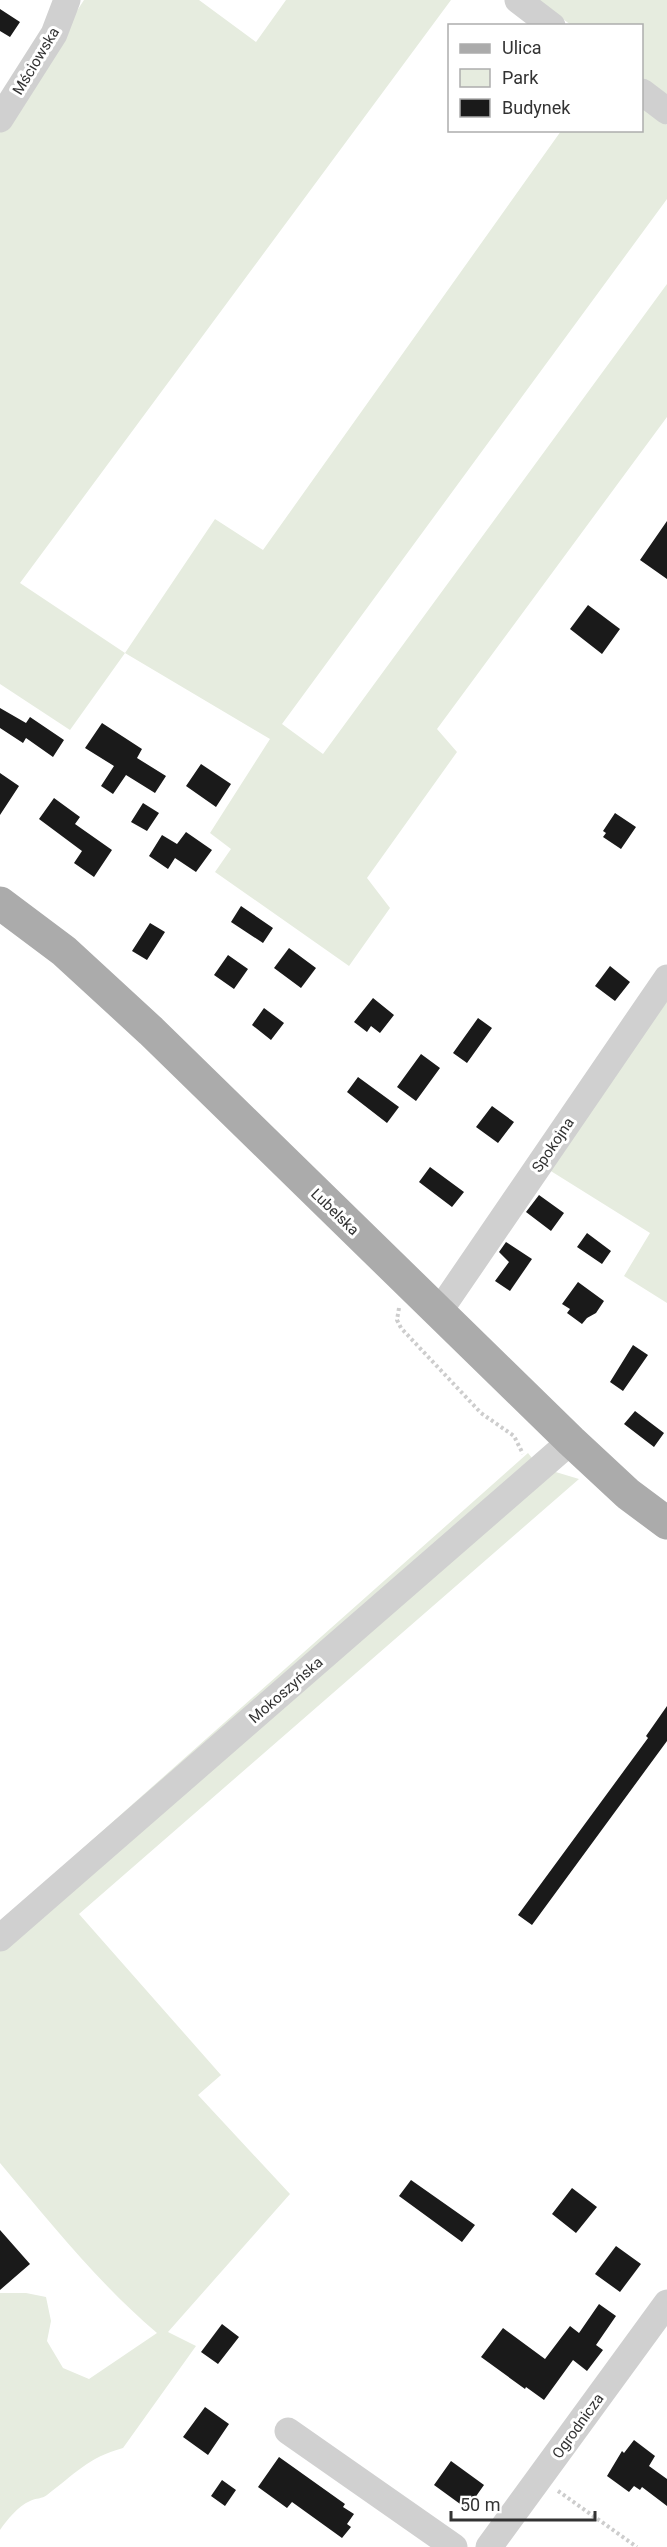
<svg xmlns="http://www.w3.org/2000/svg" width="667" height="2547" font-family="Roboto,sans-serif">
  <rect width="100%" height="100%" fill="#fff"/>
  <path fill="#e6ecdf" d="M84 0H199L256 42 286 0H451L20 583 125 653 215 519 263 550 561 131 642 130V106L667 125V199L282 724 323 754 667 284V417L437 729 457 752 367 878 390 908 349 966 215 872 231 849 210 833 270 739 125 653 70 730 0 684V129Z
    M537 0H667V98L642 79V26L571 25Z
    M667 998V1303L624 1276 650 1233 546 1168Z
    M528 1453 539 1467 579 1479 79 1914 221 2075 198 2095 290 2194 168 2332 196 2346 123 2448C87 2458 75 2474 47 2495 42 2499 36 2498 30 2501 18 2506 7 2520 0 2530V2293H26L46 2297 51 2321 47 2341 63 2368 89 2379 157 2333C98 2283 50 2222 0 2163V1922Z"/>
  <path fill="#1a1a1a" d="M0 9 20 22 10 37 0 31Z
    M667 521V579L640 560Z
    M588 605 620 629 602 654 570 629Z
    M0 708 26 723 30 717 64 740 53 757 26 738 23 743 0 728Z
    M102 723 142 749 137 758 166 776 155 793 126 775 113 794 101 786 114 766 85 748Z
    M201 764 231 784 216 807 186 786Z
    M0 773 19 786 0 815Z
    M54 798 80 817 75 824 112 850 94 877 74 863 82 851 39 819Z
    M143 803 159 813 147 831 131 822Z
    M615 813 636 827 621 849 603 837 606 833 603 831Z
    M186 832 212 850 196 872 175 858 168 869 149 856 162 835 177 844Z
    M241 906 273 928 263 943 231 922Z
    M150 923 165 932 147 960 132 951Z
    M289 948 316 968 301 988 274 968Z
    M228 955 248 969 234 989 214 975Z
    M610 966 630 982 615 1001 595 986Z
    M373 998 394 1015 380 1033 371 1026 367 1032 354 1022Z
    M264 1008 284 1023 271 1040 252 1025Z
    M478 1018 492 1028 467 1063 453 1053Z
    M421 1054 440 1068 416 1101 397 1087Z
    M358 1077 399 1107 387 1123 347 1092Z
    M492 1106 514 1122 498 1143 476 1127Z
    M430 1167 464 1192 452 1207 419 1182Z
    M539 1195 564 1213 551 1231 526 1212Z
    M587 1233 611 1251 602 1264 577 1247Z
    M506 1242 532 1259 510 1291 495 1281 509 1262 499 1252Z
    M578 1282 604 1301 596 1313 587 1318 582 1324 567 1313 570 1309 562 1304Z
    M633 1345 648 1355 623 1391 610 1382Z
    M635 1411 664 1433 654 1447 624 1424Z
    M667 1706V1741L532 1925 518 1915 648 1738 646 1736Z
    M411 2180 475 2225 462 2242 399 2196Z
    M572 2188 597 2207 576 2233 552 2214Z
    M0 2230 30 2264 0 2290Z
    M616 2246 641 2264 620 2292 595 2274Z
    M599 2304 616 2316 596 2345 603 2350 587 2371 573 2360 544 2400 526 2387 525 2389 481 2357 503 2328 545 2359 570 2326 579 2333Z
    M222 2324 239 2337 218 2364 201 2352Z
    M205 2407 229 2424 208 2455 183 2437Z
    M634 2440 655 2456 649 2466 667 2479V2506L642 2487 640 2490 634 2486 629 2492 607 2476 622 2451 624 2453Z
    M279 2457 345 2504 343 2507 354 2514 347 2524 351 2527 342 2538 292 2502 287 2508 258 2487Z
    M451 2461 484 2485 467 2509 434 2485Z
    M222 2480 236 2490 225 2506 211 2496Z"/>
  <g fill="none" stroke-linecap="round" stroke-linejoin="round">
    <path stroke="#cdcdcd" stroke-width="4" stroke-dasharray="3 3" stroke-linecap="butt" d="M399 1308 397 1320 401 1328 481 1413 514 1436 523 1454
      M558 2491 637 2547"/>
    <path stroke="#d0d0d0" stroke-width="27" d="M518 0 552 26
      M642 92 667 111
      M0 119 54 34 67 0
      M438 1313 667 978
      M0 1938 571 1441
      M288 2431 454 2547
      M489 2547 667 2303"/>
    <path stroke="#ababab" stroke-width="33" d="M0 903 64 951 151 1031 571 1441 628 1494 667 1523"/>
  </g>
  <g text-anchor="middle" stroke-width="6" stroke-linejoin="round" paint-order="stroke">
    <g font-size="15" fill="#333" stroke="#fff">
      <text transform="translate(36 61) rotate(-59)" y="5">Mściowska</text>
      <text transform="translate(553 1145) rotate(-56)" y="5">Spokojna</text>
      <text transform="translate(335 1212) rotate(44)" y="5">Lubelska</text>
      <text transform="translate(286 1690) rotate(-41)" y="5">Mokoszyńska</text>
      <text transform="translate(578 2426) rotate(-54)" y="5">Ogrodnicza</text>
    </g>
  </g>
  <rect x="448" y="24" width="195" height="108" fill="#ffffff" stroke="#adadad" stroke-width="1.5"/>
  <rect x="460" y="44" width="30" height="9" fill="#ababab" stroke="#adadad" stroke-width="1.5"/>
  <text x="502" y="54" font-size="18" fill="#333333">Ulica</text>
  <rect x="460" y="69" width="30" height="18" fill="#e6ecdf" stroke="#adadad" stroke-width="1.5"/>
  <text x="502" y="84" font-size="18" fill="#333333">Park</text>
  <rect x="460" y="99" width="30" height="18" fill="#1a1a1a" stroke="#adadad" stroke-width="1.5"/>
  <text x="502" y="114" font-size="18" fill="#333333">Budynek</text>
  <path d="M451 2511v9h144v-9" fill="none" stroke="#333333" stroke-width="3"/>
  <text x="460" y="2511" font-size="18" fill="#333333" stroke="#ffffff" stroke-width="4.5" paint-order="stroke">50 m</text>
</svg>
